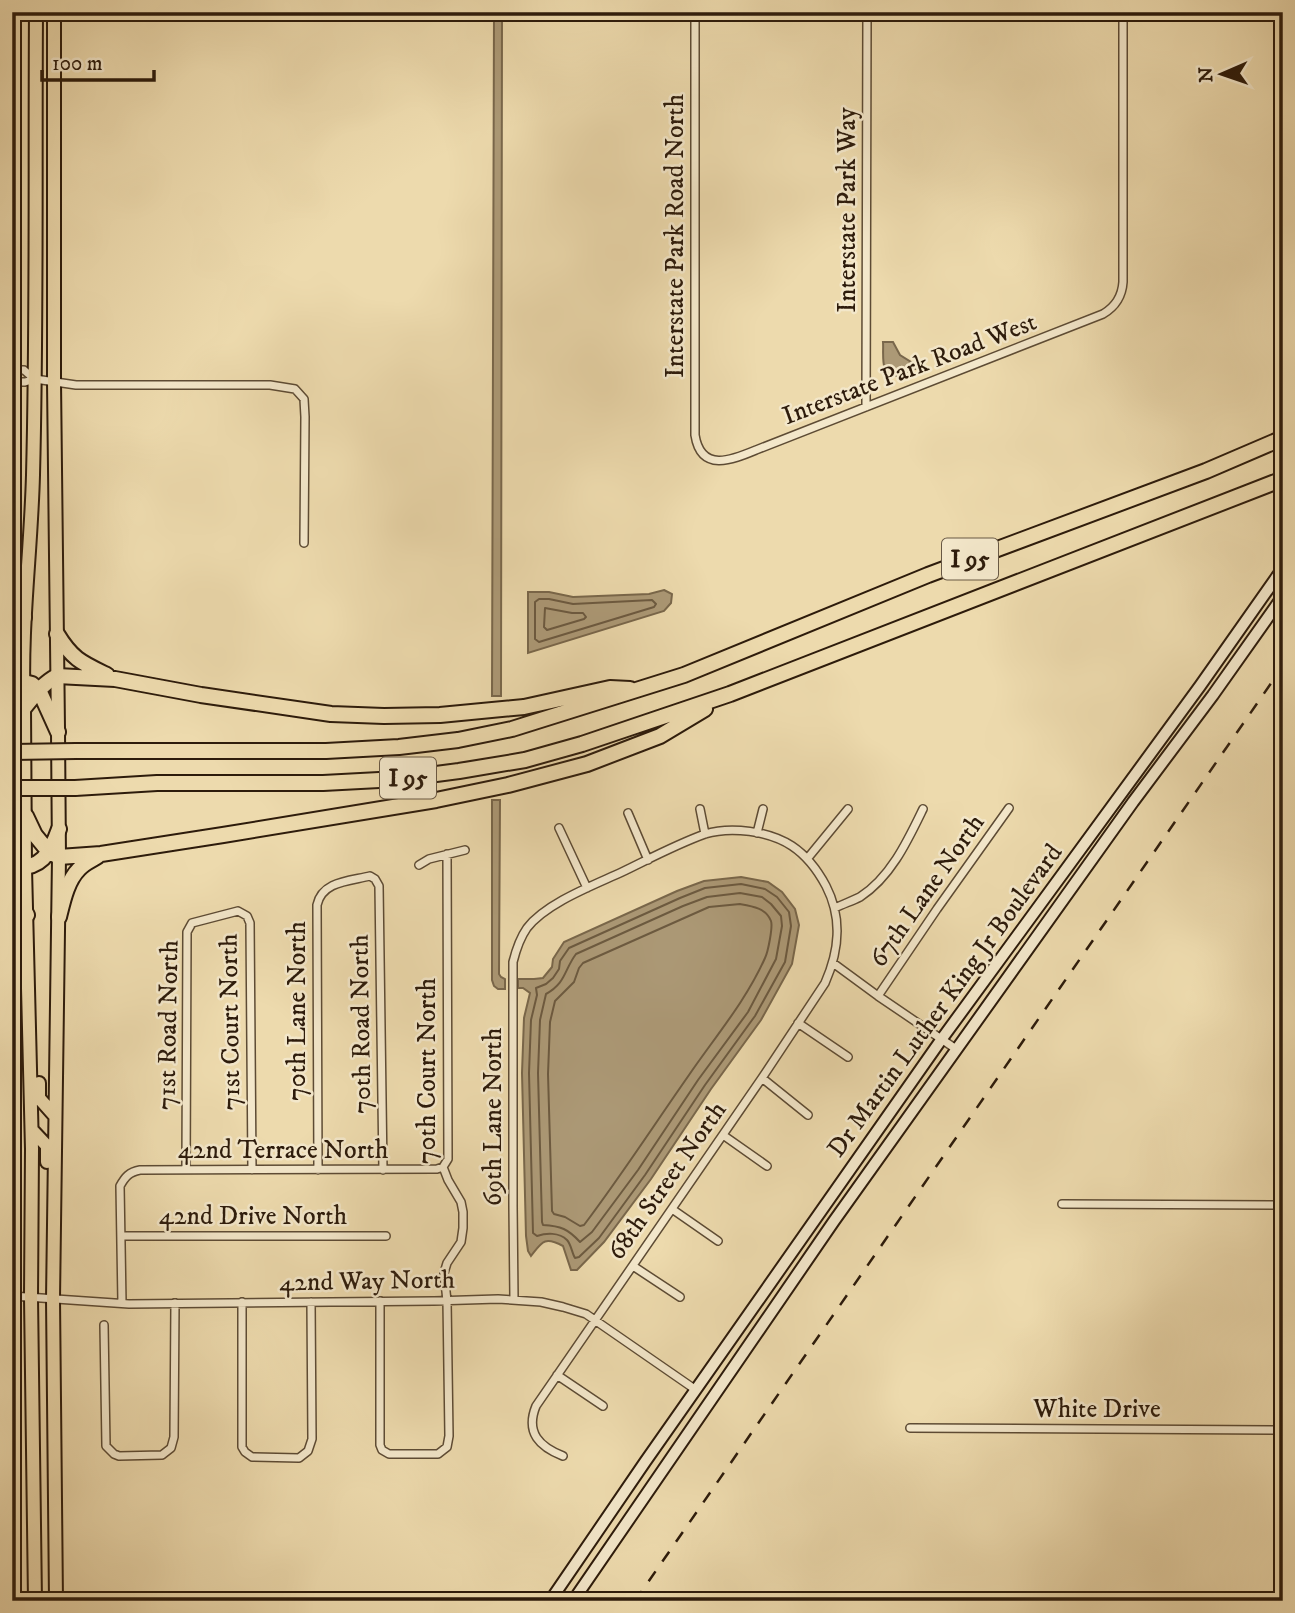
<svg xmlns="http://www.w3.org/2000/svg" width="1295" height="1613" font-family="'IM FELL DW Pica',serif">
  <rect width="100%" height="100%" fill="#eddaad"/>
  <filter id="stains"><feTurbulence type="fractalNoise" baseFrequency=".00286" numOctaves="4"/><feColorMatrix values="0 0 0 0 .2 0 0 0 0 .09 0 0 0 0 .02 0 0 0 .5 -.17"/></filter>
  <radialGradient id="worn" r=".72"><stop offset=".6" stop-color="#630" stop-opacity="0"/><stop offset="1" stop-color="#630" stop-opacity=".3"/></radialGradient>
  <path fill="#ac9976" stroke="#79674b" stroke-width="2" d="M494 12H502L501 696H492Z
    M883 342H893L900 355 919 367C913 370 904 375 897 376 879 378 884 353 883 342Z
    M664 590 672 594 671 603 664 611 528 653V592H549L573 597 649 594Z
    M492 800H500L499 974 501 977 505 979V989H498L494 986 492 980Z
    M741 877 768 882 782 892 795 909 799 925 792 964 761 1020 711 1089 651 1179 604 1242 577 1270H571L563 1246C544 1236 542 1242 531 1256L528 1251 526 1236 522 1073 524 1018 530 993 523 988H518V979H534L543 978 552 967 553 959 564 942 677 891 704 881Z"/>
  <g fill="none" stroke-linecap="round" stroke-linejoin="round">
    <path stroke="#6c5a40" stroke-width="2" d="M539 599H549L573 604 652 600 656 604 654 607 539 642 535 639V602Z
      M545 608 572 613H583L586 617 584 619 547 630 544 627Z
      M741 884 765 889 777 897 789 912 791 926 785 962 755 1016 705 1085 645 1175 599 1238 579 1257 575 1258C572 1253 571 1244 567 1240 559 1232 546 1233 537 1236L533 1233 529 1073 531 1020 537 995 536 988 546 984 553 978 559 969 560 961 569 948 680 898 705 888Z
      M740 893 762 897 771 904 781 916 782 926 776 959 748 1012 698 1080 638 1170 592 1232 580 1242C568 1229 561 1226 543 1225L542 1222 538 1073 540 1020 546 994C566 983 564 970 576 954L683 906 707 897Z
      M740 904C752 906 766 908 771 921 773 927 768 952 765 958 746 1001 715 1037 689 1075 654 1125 621 1176 584 1225L580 1226 565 1217 554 1214 552 1211 548 1074 550 1022 555 1001 574 982 579 968 583 963 709 907Z"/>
    <defs>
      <path id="minor" d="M695 12V435C701 473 732 460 756 450L1103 314C1115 307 1122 297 1123 282V12
        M12 370H24L34 379
        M12 382H25L35 379 76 385H270L295 389 304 399 305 417 304 543
        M866 407 867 12
        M700 809 705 834
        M628 813 648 860
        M559 828 587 888
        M757 833 763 809
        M807 859 848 809
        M419 865 429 859 465 850
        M835 908C843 904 852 901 860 897 891 877 908 840 923 809
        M833 963 878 996 956 1049
        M878 996 937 909 1009 808
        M798 1023 848 1057
        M762 1078 808 1115
        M723 1135 767 1166
        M186 1170 187 932 192 923 238 911 247 916 250 923 252 1170
        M318 1170 317 905C322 881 350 881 370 876L375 879 379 886 383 1170
        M1062 1204 1283 1205
        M672 1209 718 1241
        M121 1236H386
        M633 1266 680 1297
        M12 1296 129 1304 434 1301 498 1299 541 1302 563 1307 586 1314 696 1390
        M514 1299 513 1206V962C516 950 520 938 527 928 546 903 594 885 622 872 649 859 677 844 705 834 731 826 769 831 792 846 807 856 818 871 826 886 843 919 839 951 825 983L762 1078 536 1406C525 1433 540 1447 563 1456
        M380 1301V1445L382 1450 389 1454H438L447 1447 449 1436 447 1301 444 1273 447 1263 461 1242 463 1228V1212L461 1202 448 1180 443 1167 448 1159 447 854
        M242 1302V1447L245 1452 252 1457 299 1458 308 1451 312 1439 311 1302
        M122 1303 120 1186C125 1177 129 1172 140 1170L437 1169 443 1167
        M104 1325 106 1446 114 1454 119 1456 162 1455 171 1448 174 1437 175 1303
        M557 1375 603 1406
        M910 1428 1283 1430"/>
      <path id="secondary" d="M550 1601 645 1462 941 1040 1200 686 1283 568
        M573 1601 834 1221 1133 802 1213 695 1283 596"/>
      <path id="primary" d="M54 12V382L58 729
        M24 708C20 630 31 553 33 475 37 321 35 166 36 12"/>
      <path id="trunk" d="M24 708 25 868 32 1149 31 1297 35 1601
        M39 1083V1098L55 1116
        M32 1130 47 1146V1162
        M56 1601 53 1299 59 857 58 732"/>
      <path id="motorway" d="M57 634C72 659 82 663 107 675
        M12 654 24 617
        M12 679 32 684 39 690 58 732
        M24 708C34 696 43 683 57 676L115 679 201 695 331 714 384 716 440 715 524 707 610 688 630 689
        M76 751H326L399 747 458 740 512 729 684 675 928 575 1206 471 1283 438
        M75 788 157 783H323L398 779 459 771 525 760 582 744 730 694 1283 479
        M26 816 35 835 49 852 59 857 101 854 223 835 436 800 508 785 587 764 660 736 705 709
        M12 867C41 870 50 854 59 829
        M12 888 27 915
        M59 917C63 901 67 881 79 869 84 863 92 860 98 856"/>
    </defs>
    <use href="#minor" stroke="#5d4b34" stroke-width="10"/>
    <use href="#secondary" stroke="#2d1b0b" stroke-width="14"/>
    <use href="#primary" stroke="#2d1b0b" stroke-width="16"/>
    <use href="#trunk" stroke="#2d1b0b" stroke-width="16"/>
    <use href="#motorway" stroke="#2d1b0b" stroke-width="18"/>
    <use href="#minor" stroke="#f3e7ca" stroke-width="7"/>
    <use href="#secondary" stroke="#f3e7ca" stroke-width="10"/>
    <use href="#primary" stroke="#eddaad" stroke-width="12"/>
    <use href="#trunk" stroke="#eddaad" stroke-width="12"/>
    <use href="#motorway" stroke="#eddaad" stroke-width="14"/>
    <path stroke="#2d1b0b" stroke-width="2.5" stroke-dasharray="12 12" stroke-linecap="butt" d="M635 1601 1283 666"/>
    <defs>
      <path id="motorway-bridge" d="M12 752 76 751
        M12 788H75"/>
    </defs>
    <use href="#motorway-bridge" stroke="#2d1b0b" stroke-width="18" stroke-linecap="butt"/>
    <use href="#motorway-bridge" stroke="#eddaad" stroke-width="14"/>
  </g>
  <g text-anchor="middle" stroke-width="5" stroke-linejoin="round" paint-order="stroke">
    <g fill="#f3e7ca" stroke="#685844" stroke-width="2">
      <rect x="942" y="538.5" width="56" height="41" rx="5"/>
      <rect x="380" y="757.5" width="56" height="41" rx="5"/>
    </g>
    <g font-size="24" font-weight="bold" fill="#2d1b0b">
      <text x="970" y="567">I 95</text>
      <text x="408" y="786">I 95</text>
    </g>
    <g font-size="26" fill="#2d1b0b" stroke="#f3e7ca">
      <text transform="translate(846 210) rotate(-90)" y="9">Interstate Park Way</text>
      <text transform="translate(674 236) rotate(-90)" y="9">Interstate Park Road North</text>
      <text transform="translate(909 368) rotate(-21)" y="9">Interstate Park Road West</text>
      <text transform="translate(926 890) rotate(-55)" y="9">67th Lane North</text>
      <text transform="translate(944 1000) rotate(-54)" y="9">Dr Martin Luther King Jr Boulevard</text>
      <text transform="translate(296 1011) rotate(-90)" y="9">70th Lane North</text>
      <text transform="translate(229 1022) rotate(-91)" y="9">71st Court North</text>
      <text transform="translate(360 1024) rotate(-91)" y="9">70th Road North</text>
      <text transform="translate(167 1025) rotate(-89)" y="9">71st Road North</text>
      <text transform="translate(426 1071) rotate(-90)" y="9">70th Court North</text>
      <text transform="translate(492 1117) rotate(-90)" y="9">69th Lane North</text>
      <text x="283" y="1158">42nd Terrace North</text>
      <text transform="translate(666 1180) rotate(-55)" y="9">68th Street North</text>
      <text x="253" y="1224">42nd Drive North</text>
      <text transform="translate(367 1280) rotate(-1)" y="9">42nd Way North</text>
      <text x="1097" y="1417">White Drive</text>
    </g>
  </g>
  <rect width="1295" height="1613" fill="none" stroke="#eddaad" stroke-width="42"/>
  <rect x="14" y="14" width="1267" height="1585" fill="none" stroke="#2d1b0b" stroke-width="3.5"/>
  <rect x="21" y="21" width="1253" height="1571" fill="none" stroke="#2d1b0b" stroke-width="2"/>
  <g transform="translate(1222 74) rotate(268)" stroke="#f3e7ca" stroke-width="5" paint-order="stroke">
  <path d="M0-5L12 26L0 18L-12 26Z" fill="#2d1b0b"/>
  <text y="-10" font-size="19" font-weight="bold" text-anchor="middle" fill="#2d1b0b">N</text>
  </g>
  <path d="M42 70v10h112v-10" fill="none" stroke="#2d1b0b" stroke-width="3.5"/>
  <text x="52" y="70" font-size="21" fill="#2d1b0b" stroke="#f3e7ca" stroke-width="5" paint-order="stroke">100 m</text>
  <rect width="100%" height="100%" filter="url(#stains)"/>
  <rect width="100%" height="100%" fill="url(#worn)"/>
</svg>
